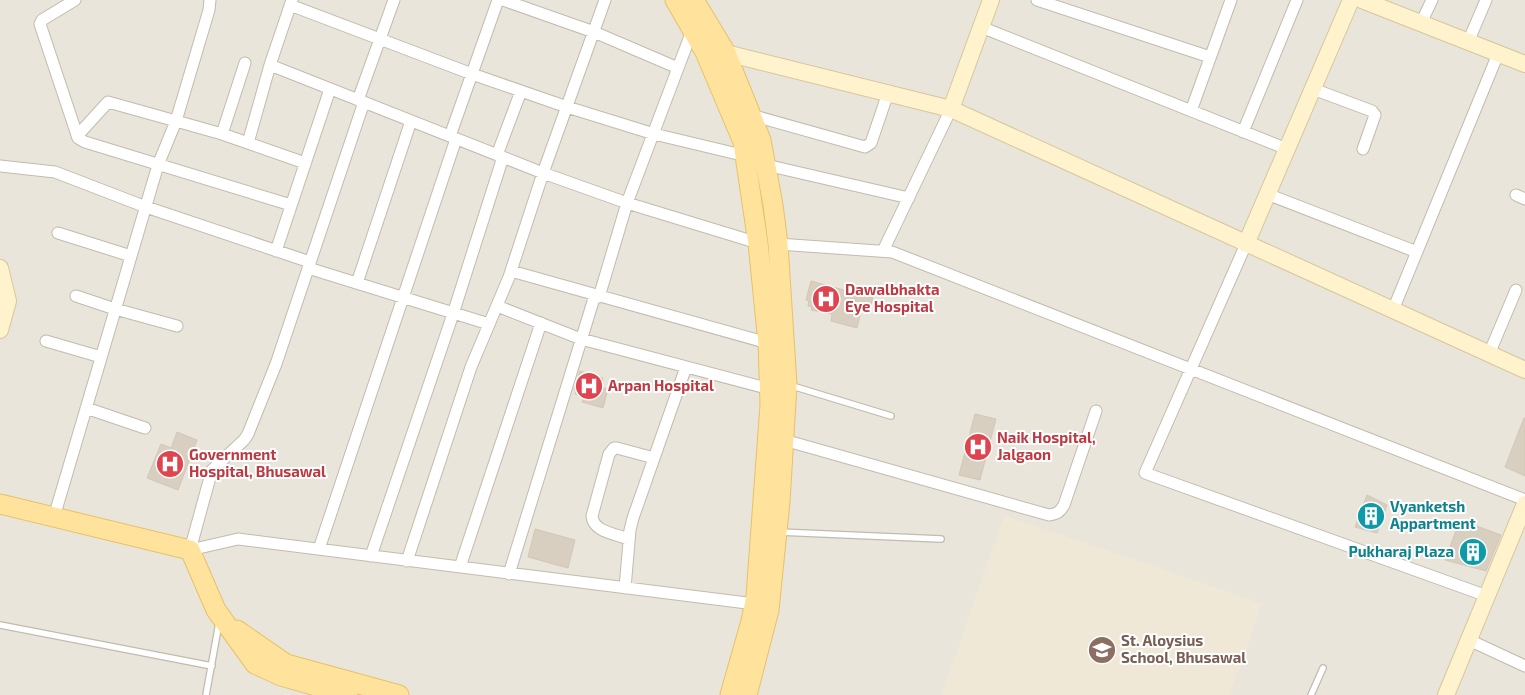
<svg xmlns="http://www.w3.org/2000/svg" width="1525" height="695" font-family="'Exo 2',sans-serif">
  <rect width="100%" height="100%" fill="#f6f3ec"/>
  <path fill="#eae5da" d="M0 0H1525V695H0Z"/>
  <path fill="#efe8d6" d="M1004 515 1262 604 1230 695H942Z"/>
  <path fill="#d8cfc1" stroke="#d3c7b4" d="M811 281 873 298 870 309 862 307 857 328 831 321 832 314 811 310 812 307 808 306 809 301 806 300Z
    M580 371 603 378 600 387 608 389 603 408 582 402 584 397 575 394 576 390H574Z
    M975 414 996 419 980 480 959 475Z
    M1524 418H1525V476L1505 467Z
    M177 432 197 440 178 490 147 478 161 444 171 448Z
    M1367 495 1387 505 1377 533 1355 527Z
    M1460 520 1501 535 1486 571 1445 560Z
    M535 529 575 540 568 568 528 557Z"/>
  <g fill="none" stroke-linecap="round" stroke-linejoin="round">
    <defs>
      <path id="lane" d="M789 385 891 416
        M779 532 941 539
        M0 625 212 666
        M206 695 219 623
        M1311 695 1323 668"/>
      <path id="street" d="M75 0 42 20 40 24 78 138 85 142 291 205
        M292 0 270 65 543 173 627 203 758 243
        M503 0 594 32 678 68
        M1037 0 1210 57
        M290 5 472 74 567 107 654 134 746 156
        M1421 23 1432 0
        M981 27 1287 149
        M1468 42 1486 0
        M1313 89 1372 111 1375 115 1363 149
        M358 100 394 0
        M364 102 276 364 248 434 244 440 212 470 190 550 238 539 755 604
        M1191 111 1231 0
        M751 115 865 147 871 143 888 93
        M1243 132 1297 0
        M222 134 245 63
        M77 136 108 102 176 121 209 10 210 0
        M450 136 498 0
        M248 143 305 163
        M497 155 521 91
        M766 165 909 198
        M0 166 55 172 146 207 310 262
        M1267 194 1417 252
        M1516 195 1525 199
        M58 233 131 256
        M778 244 892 252 1525 500
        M1246 244 1145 473 1487 596
        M276 251 330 89
        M883 251 951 109
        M308 268 489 324
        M511 271 768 343
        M357 283 411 121
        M76 296 115 309 177 326
        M599 297 627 203 692 31
        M497 306 581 339 770 389
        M1393 310 1498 54
        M46 341 101 357
        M1489 354 1516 290
        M86 408 145 428
        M784 440 1049 515C1057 514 1060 512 1064 505L1096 411
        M54 517 158 165 176 121 222 134 248 143 270 65
        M629 539C616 534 593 532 592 516L609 454 614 448H617L654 458
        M319 549 456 139
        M371 556 453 314 503 157
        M407 561 471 367 509 277 543 173 605 0
        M460 567 541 323
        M509 574 595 295
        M625 588 630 530 633 518 686 367
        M1469 640 1525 666"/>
      <path id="secondary" d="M1362 0 1525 64
        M726 53 951 109 1525 370
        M951 109 991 0
        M1246 244 1351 0
        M0 268 8 301 0 330
        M1446 695 1525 504"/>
      <path id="primary" d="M675 0 705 52 743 142 758 243 768 343 770 405 756 596 751 621 730 695
        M694 0 726 53 761 140 773 205 778 244 787 385 780 502 769 610 747 695
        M0 504 190 550 216 610 255 664 281 676 348 695
        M237 630 286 664 399 695"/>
    </defs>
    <use href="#lane" stroke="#c2bbae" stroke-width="8"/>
    <use href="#street" stroke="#c2bbae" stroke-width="13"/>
    <use href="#secondary" stroke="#d6c79b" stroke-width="18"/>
    <use href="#primary" stroke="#e6c16a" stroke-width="21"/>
    <use href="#lane" stroke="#fff" stroke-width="5.5"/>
    <use href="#street" stroke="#fff" stroke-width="11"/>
    <use href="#secondary" stroke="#fff3cd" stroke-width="16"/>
    <use href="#primary" stroke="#ffe39c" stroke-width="19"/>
  </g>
  <defs>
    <symbol id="hospital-disc" viewBox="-11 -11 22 22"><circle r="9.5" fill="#e0444e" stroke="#fff"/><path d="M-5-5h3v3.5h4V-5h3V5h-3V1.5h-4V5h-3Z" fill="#fff"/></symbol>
    <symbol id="building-disc" viewBox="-11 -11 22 22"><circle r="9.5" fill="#0f9aa8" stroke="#fff"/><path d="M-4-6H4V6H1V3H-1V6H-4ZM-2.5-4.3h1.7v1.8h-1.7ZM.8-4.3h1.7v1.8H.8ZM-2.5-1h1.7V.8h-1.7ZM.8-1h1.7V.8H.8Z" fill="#fff"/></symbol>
    <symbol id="school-disc" viewBox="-11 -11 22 22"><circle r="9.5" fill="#8d6e63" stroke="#fff"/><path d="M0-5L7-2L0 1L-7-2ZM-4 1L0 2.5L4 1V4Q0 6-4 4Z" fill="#fff"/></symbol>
  </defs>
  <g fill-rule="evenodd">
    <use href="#hospital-disc" x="810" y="283" width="32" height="32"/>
    <use href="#hospital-disc" x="573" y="370" width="32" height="32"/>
    <use href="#hospital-disc" x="962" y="431" width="32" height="32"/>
    <use href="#hospital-disc" x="154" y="448" width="32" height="32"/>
    <use href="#building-disc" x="1355" y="500" width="32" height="32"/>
    <use href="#building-disc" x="1457" y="536" width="32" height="32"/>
    <use href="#school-disc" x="1086" y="634" width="32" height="32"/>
  </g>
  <g text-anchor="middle" stroke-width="4" stroke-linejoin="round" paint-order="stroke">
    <g font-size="15" font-weight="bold" fill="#be3a42" stroke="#fff" text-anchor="start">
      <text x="845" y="295">Dawalbhakta<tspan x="845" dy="17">Eye Hospital</tspan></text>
      <text x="608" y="391">Arpan Hospital</text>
      <text x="997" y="443">Naik Hospital,<tspan x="997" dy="17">Jalgaon</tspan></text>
      <text x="189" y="460">Government<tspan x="189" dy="17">Hospital, Bhusawal</tspan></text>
    </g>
    <g font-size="15" font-weight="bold" fill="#0d838f" stroke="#fff" text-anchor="start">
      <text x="1390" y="512">Vyanketsh<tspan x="1390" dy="17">Appartment</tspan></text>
      <text x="1454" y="557" text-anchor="end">Pukharaj Plaza</text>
    </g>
    <g font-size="15" font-weight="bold" fill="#785e54" stroke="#fff" text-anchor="start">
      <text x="1121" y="646">St. Aloysius<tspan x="1121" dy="17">School, Bhusawal</tspan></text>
    </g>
  </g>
</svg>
